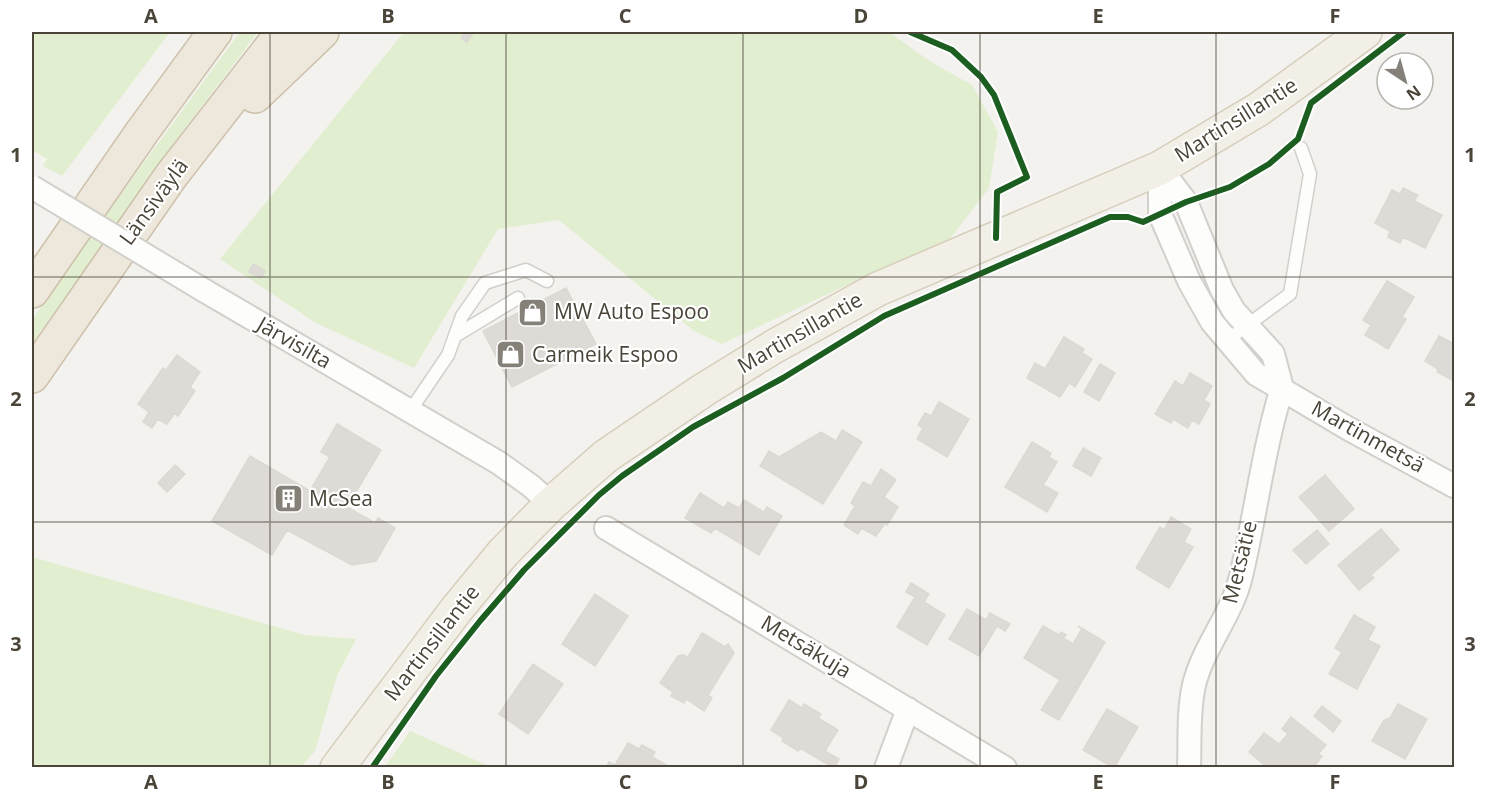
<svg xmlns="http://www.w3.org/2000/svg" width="1486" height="799" font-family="'Open Sans',sans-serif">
  <rect width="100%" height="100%" fill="#f4f2ee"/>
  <path fill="#e1eecf" d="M32 32H170L62 176 43 166 47 159 32 150Z
    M240 32H258L180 135 32 344V320L84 244Z
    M404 32H889L931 62 972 85 998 132 989 188 950 239 832 292 722 344 694 331 559 220 498 229 414 368 316 323 220 259Z
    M32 557 305 635 356 639 337 676 315 751 301 767H32Z
    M410 731 491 767H385Z"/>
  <path fill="#dedbd6" stroke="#dcd9d4" stroke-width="1.5" d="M465 32H474L467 42 461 38Z
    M1403 188 1418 195 1414 201 1442 215 1425 248 1403 237 1400 243 1388 237 1390 231 1375 223 1392 190 1400 194Z
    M253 264 265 271 261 278 249 272Z
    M1387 281 1414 297 1402 317 1406 319 1388 349 1365 335 1371 325 1363 320Z
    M566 288 596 344 512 387 483 331Z
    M1439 336 1452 343 1454 339V381L1437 372 1438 369 1425 361Z
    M1064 337 1084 349 1082 353 1092 359 1075 387 1069 383 1060 397 1027 378 1035 363 1045 369Z
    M177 355 200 372 190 387 195 391 178 416 175 413 167 424 158 419 152 428 143 422 149 412 138 404 163 368 166 370Z
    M1100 364 1115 373 1099 401 1084 392Z
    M1190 373 1212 386 1204 400 1210 404 1199 424 1192 420 1188 428 1173 419 1171 423 1155 414 1175 381 1183 386Z
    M939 402 969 419 947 457 917 439 923 428 918 425 925 413 931 416Z
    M337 424 381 450 347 507 375 523 378 518 395 528 376 561 352 565 287 530 272 555 212 521 250 456 310 491 330 457 321 452Z
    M842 430 862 442 823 504 760 466 769 451 779 457 821 432 836 441Z
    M1032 442 1051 453 1049 457 1057 462 1043 485 1058 493 1047 512 1005 487Z
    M1083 448 1101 458 1091 476 1073 466Z
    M175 465 185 474 167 492 158 483Z
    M881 469 896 480 884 497 898 507 887 525 885 523 876 536 861 528 858 534 844 525 855 506 851 503 863 482 871 486Z
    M1325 475 1354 509 1329 531 1299 497Z
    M700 493 724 508 728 502 739 508 744 500 764 512 767 507 782 516 759 555 715 528 711 533 685 518Z
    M1171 517 1191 529 1184 542 1193 547 1169 588 1136 568 1160 527 1164 530Z
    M1381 529 1399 550 1371 575 1374 578 1359 590 1338 565Z
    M1317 530 1329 544 1306 564 1293 550Z
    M911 583 929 594 924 602 945 615 927 645 897 627 915 597 906 592Z
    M595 594 628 616 595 666 562 644Z
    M967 609 986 620 990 613 1010 624 1005 631 997 626 979 656 949 639Z
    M1354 615 1375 627 1368 640 1380 646 1357 689 1329 674 1342 652 1335 648Z
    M1043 626 1059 635 1061 632 1066 635 1063 638 1073 644 1082 629 1078 626 1105 642 1059 720 1041 710 1060 680 1024 658Z
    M702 633 725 647 728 644 734 653 708 695 712 698 704 711 686 699 684 703 671 696 673 692 660 683 678 656 683 655 688 657Z
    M533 664 563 684 528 734 499 714Z
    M789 700 802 708 804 704 821 714 818 718 838 730 825 751 839 759 834 768 800 748 798 751 782 741 783 738 771 730Z
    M1398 704 1427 719 1405 759 1372 741 1384 720 1390 718Z
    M1322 706 1341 721 1333 732 1314 716Z
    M1107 709 1138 727 1114 768 1083 750Z
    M1291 717 1326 745 1318 754 1322 756 1313 768H1268L1249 752 1264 733 1279 744 1288 734 1282 729Z
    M628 743 639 749 642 745 655 752 652 757 668 766 667 768H606L609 762 615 765Z"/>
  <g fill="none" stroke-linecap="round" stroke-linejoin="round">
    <defs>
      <path id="service" d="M455 336 518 298
        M1227 340 1290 294 1310 174 1301 148
        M410 411 448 355 462 316 485 283 526 270 547 281"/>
      <path id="minor" d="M1160 168V214L1189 281 1212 322 1256 374 1349 429 1454 486
        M1160 168 1186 202 1222 290 1234 311 1273 354 1282 388
        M205 291 499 463 531 486 551 504
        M606 528 1005 768
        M886 768 908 709
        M1189 768C1190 741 1188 711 1194 685 1203 647 1232 615 1241 576 1256 513 1263 450 1282 388"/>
      <path id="primary" d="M337 768 456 610 503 553 551 504 606 456 705 389 775 346 878 289 1160 168 1259 109 1365 32"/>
      <path id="motorway" d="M255 96 322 32
        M32 291 142 132 215 32
        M32 376 171 176 283 32"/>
    </defs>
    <use href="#service" stroke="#d2d0cb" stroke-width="15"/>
    <use href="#minor" stroke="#d2d0cb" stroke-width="26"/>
    <use href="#primary" stroke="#d6cebb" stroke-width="36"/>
    <use href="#motorway" stroke="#ccbfa9" stroke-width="36"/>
    <use href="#service" stroke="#fdfdfc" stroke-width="12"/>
    <use href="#minor" stroke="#fdfdfc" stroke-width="22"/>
    <use href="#primary" stroke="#f2efe6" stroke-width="33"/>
    <use href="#motorway" stroke="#ede8db" stroke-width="33"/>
    <defs>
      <path id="minor-bridge" d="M32 187 205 291"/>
    </defs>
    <use href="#minor-bridge" stroke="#d2d0cb" stroke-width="26" stroke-linecap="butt"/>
    <use href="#minor-bridge" stroke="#fdfdfc" stroke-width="22"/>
    <defs>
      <path id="cycleway" d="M910 32 952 50 981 77 994 95 1027 177 997 192 996 238
        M372 768 436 676 480 621 524 570 599 495 622 476 693 427 783 378 884 316 1110 217H1128L1143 222 1186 202 1230 187 1269 164 1298 139 1311 103 1404 32"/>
    </defs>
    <use href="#cycleway" stroke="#fff" stroke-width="10"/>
    <use href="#cycleway" stroke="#1b5e20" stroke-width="6"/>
  </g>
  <path fill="none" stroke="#4b4439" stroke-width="1.5" stroke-opacity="0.55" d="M270 32V768M506 32V768M743 32V768M980 32V768M1216 32V768M32 277H1454M32 522H1454"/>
  <defs>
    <symbol id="shop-square" viewBox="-11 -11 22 22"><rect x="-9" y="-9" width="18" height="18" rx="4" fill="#868178" stroke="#fff"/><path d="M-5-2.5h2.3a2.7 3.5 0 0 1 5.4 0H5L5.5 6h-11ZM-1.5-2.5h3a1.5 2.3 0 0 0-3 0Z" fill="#fff"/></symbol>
    <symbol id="building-square" viewBox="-11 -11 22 22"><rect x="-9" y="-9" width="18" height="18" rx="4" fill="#868178" stroke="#fff"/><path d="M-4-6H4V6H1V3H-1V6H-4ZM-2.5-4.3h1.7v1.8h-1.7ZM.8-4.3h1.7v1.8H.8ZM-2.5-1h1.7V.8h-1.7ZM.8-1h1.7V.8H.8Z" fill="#fff"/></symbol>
  </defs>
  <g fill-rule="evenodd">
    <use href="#shop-square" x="516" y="296" width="33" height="33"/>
    <use href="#shop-square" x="494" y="338" width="33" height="33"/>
    <use href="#building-square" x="272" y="482" width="33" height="33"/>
  </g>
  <g text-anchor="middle" stroke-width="4.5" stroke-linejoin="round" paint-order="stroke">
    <g font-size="21" fill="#4b4439" stroke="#fff">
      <text transform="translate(1236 120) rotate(-32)" y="7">Martinsillantie</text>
      <text transform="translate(154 202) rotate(-54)" y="7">Länsiväylä</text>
      <text transform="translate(800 333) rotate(-30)" y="7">Martinsillantie</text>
      <text transform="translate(294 343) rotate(30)" y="7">Järvisilta</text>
      <text transform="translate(1368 437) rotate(29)" y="7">Martinmetsä</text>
      <text transform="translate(1240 562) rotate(-76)" y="7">Metsätie</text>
      <text transform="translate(432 643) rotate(-52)" y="7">Martinsillantie</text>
      <text transform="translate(806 647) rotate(31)" y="7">Metsäkuja</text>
    </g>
    <g font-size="21" fill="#4b4439" stroke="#fff" text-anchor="start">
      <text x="554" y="319">MW Auto Espoo</text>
      <text x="532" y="362">Carmeik Espoo</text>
      <text x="309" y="506">McSea</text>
    </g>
  </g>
  <rect width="1486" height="799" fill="none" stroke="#ffffff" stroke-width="66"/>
  <g transform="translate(1405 81) rotate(144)"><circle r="28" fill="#ffffff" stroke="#b7b4b0" stroke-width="1.5"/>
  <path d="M0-4.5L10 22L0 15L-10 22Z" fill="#868178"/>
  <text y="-9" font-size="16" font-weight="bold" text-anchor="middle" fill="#4b4439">N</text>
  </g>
  <rect x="33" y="33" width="1420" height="733" fill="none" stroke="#4b4439" stroke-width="2"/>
  <g font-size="20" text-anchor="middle" font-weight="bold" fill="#4b4439">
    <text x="151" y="23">A</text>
    <text x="388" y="23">B</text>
    <text x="625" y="23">C</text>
    <text x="861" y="23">D</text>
    <text x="1098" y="23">E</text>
    <text x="1335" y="23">F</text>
    <text x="16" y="162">1</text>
    <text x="1470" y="162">1</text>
    <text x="16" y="406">2</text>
    <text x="1470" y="406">2</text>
    <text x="16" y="651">3</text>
    <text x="1470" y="651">3</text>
    <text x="151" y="789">A</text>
    <text x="388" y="789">B</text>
    <text x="625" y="789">C</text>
    <text x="861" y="789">D</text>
    <text x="1098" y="789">E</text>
    <text x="1335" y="789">F</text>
  </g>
</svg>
